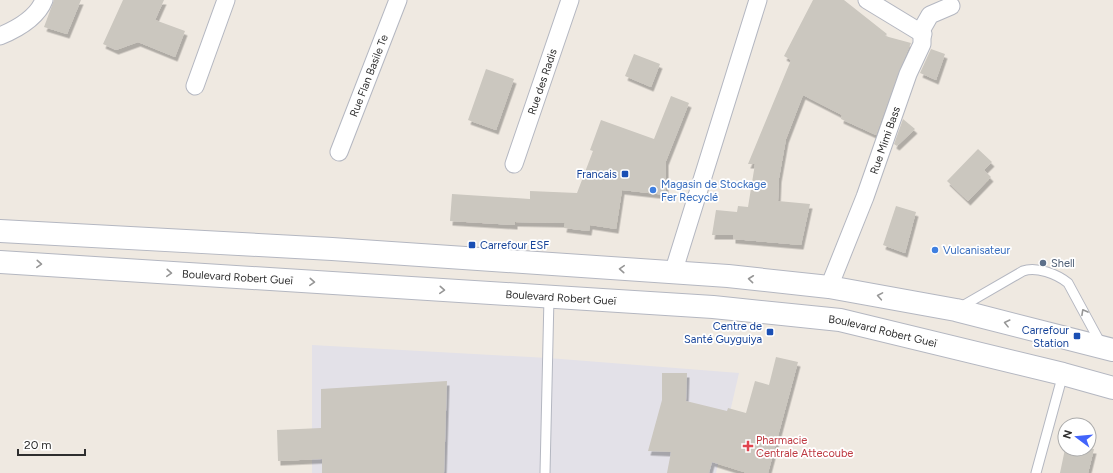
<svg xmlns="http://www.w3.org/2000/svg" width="1113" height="473" font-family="Figtree,sans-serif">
  <defs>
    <filter id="shadow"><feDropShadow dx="2.5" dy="4.5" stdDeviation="0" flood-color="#0004"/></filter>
  </defs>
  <rect width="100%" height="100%" fill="#efe9e1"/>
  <path fill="#e3e1e8" d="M312 345 548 358 739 373 716 473H312Z"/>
  <path fill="#cbc7bf" filter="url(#shadow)" d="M54 0H81L67 34 44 27Z
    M123 0H164L155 20 185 31 175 57 138 42 116 50 103 44Z
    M813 0H844L887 34 885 36 911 43 899 71 876 135 841 119 842 115 803 95 786 139 779 178 778 201 810 204 801 245 733 239V235H712L716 210 737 212 738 206 748 207 755 164H748L791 60 784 56Z
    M931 49 945 54 936 80 920 73Z
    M634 54 660 64 651 87 625 76Z
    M486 69 514 79 496 130 468 120Z
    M671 96 689 103 666 161V195L622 190 616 229 590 225 589 231 564 228 565 223 515 222V225L450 221 452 194 530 199V191L577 193 593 151 590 150 601 120 654 139Z
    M903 119 915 129 897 146 894 144Z
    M978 149 992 162 984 170 991 177 968 201 947 181Z
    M896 206 916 212 905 253 883 245Z
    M776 357 798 362 768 473H747L712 462 709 473H667L671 452 648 451 662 400V373H687L686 401 727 411 728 408 746 413 755 381 769 385Z
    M447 381 444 473H322V459L278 461 277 430 321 428V389Z
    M1065 449H1094L1088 473H1060Z"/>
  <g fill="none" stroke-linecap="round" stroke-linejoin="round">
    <defs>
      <path id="service" d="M959 308 1023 271C1036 266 1057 274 1068 283L1101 344
        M545 473 549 297
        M1036 473 1063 374"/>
      <g id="minor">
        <path d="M867 0 923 34"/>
        <path d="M0 36C17 29 37 18 44 0"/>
        <path d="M195 86 226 0"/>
        <path id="s1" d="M339 152 398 0"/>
        <path id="s2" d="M514 164 570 0"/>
        <path d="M673 273 758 0"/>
        <path id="s3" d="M829 287 865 197 908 74 922 44V29L930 15 951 6"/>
      </g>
      <g id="secondary">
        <path d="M0 231 332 249 728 276 829 287 956 310 1113 350"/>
        <path id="s4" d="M0 262 713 307 840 320 1063 374 1113 388"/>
      </g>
    </defs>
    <use href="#service" stroke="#b4b7c1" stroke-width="11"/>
    <use href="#minor" stroke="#b4b7c1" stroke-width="19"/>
    <use href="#secondary" stroke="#b4b7c1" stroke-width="24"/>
    <use href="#service" stroke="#fff" stroke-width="9"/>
    <use href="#minor" stroke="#fff" stroke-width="17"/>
    <use href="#secondary" stroke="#fff" stroke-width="22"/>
  </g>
  <defs><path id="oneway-chevron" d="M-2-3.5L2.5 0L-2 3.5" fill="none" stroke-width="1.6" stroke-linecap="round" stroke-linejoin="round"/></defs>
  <g stroke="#969696">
    <use href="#oneway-chevron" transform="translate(39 264) rotate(4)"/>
    <use href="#oneway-chevron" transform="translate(622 269) rotate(-176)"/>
    <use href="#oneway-chevron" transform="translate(169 273) rotate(4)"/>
    <use href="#oneway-chevron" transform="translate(751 279) rotate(-174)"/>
    <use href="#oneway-chevron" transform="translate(312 282) rotate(4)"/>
    <use href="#oneway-chevron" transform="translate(442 290) rotate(4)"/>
    <use href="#oneway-chevron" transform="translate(880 296) rotate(-170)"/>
    <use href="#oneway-chevron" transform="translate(1084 312) rotate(-119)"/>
    <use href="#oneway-chevron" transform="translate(1007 323) rotate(-166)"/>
  </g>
  <g fill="#1a4fb4" stroke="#fff" stroke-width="1.5">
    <rect x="621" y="170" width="8" height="8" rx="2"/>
    <rect x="468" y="241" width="8" height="8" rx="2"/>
    <rect x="766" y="328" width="8" height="8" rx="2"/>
    <rect x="1073" y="332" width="8" height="8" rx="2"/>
  </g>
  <g fill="#3f7fe0" stroke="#fff" stroke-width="1.5">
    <circle cx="653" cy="190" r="4"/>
    <circle cx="935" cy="250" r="4"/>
  </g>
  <circle fill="#5c6f8a" stroke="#fff" stroke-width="1.5" cx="1043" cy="263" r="4"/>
  <path fill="#e0444e" stroke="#fff" stroke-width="1.5" d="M746 440h4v4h4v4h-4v4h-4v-4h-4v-4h4z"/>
  <g text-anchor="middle" stroke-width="3.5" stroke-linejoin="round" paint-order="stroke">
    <g font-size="11" fill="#2e2e2e" stroke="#fff">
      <text dy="4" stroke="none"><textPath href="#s1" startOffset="82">Rue Flan Basile Te</textPath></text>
      <text dy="4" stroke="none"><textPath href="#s2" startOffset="87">Rue des Radis</textPath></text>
      <text dy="4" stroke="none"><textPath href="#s3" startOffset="157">Rue Mimi Bass</textPath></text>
      <text dy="4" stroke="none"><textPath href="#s4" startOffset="238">Boulevard Robert Gueï</textPath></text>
      <text dy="4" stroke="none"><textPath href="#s4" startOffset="562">Boulevard Robert Gueï</textPath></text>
      <text dy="4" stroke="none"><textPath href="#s4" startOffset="886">Boulevard Robert Gueï</textPath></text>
    </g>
    <g font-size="11" fill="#164399" stroke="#fff" text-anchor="end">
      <text x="617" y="178">Francais</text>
      <text x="480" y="249" text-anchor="start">Carrefour ESF</text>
      <text x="762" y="330">Centre de<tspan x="762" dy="13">Santé Guyguiya</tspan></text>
      <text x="1069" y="334">Carrefour<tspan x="1069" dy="13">Station</tspan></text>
    </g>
    <g font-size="11" fill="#366cbe" stroke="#fff" text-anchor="start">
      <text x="661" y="188">Magasin de Stockage<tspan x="661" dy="13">Fer Recyclé</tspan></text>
      <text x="943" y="254">Vulcanisateur</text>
    </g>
    <g font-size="11" fill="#4e5e75" stroke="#fff" text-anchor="start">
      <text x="1051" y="267">Shell</text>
    </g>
    <g font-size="11" fill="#be3a42" stroke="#fff" text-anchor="start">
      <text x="756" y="444">Pharmacie<tspan x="756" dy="13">Centrale Attecoube</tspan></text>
    </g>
  </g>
  <g transform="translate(1077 437) rotate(286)"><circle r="19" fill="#ffffff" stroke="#ababab"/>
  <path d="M0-3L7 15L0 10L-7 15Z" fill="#4264fb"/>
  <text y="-6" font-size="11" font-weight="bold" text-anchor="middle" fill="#2e2e2e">N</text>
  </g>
  <path d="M18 449v6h67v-6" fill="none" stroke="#2e2e2e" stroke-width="2"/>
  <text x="24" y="449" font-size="12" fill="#2e2e2e" stroke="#ffffff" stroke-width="3" paint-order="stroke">20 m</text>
</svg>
